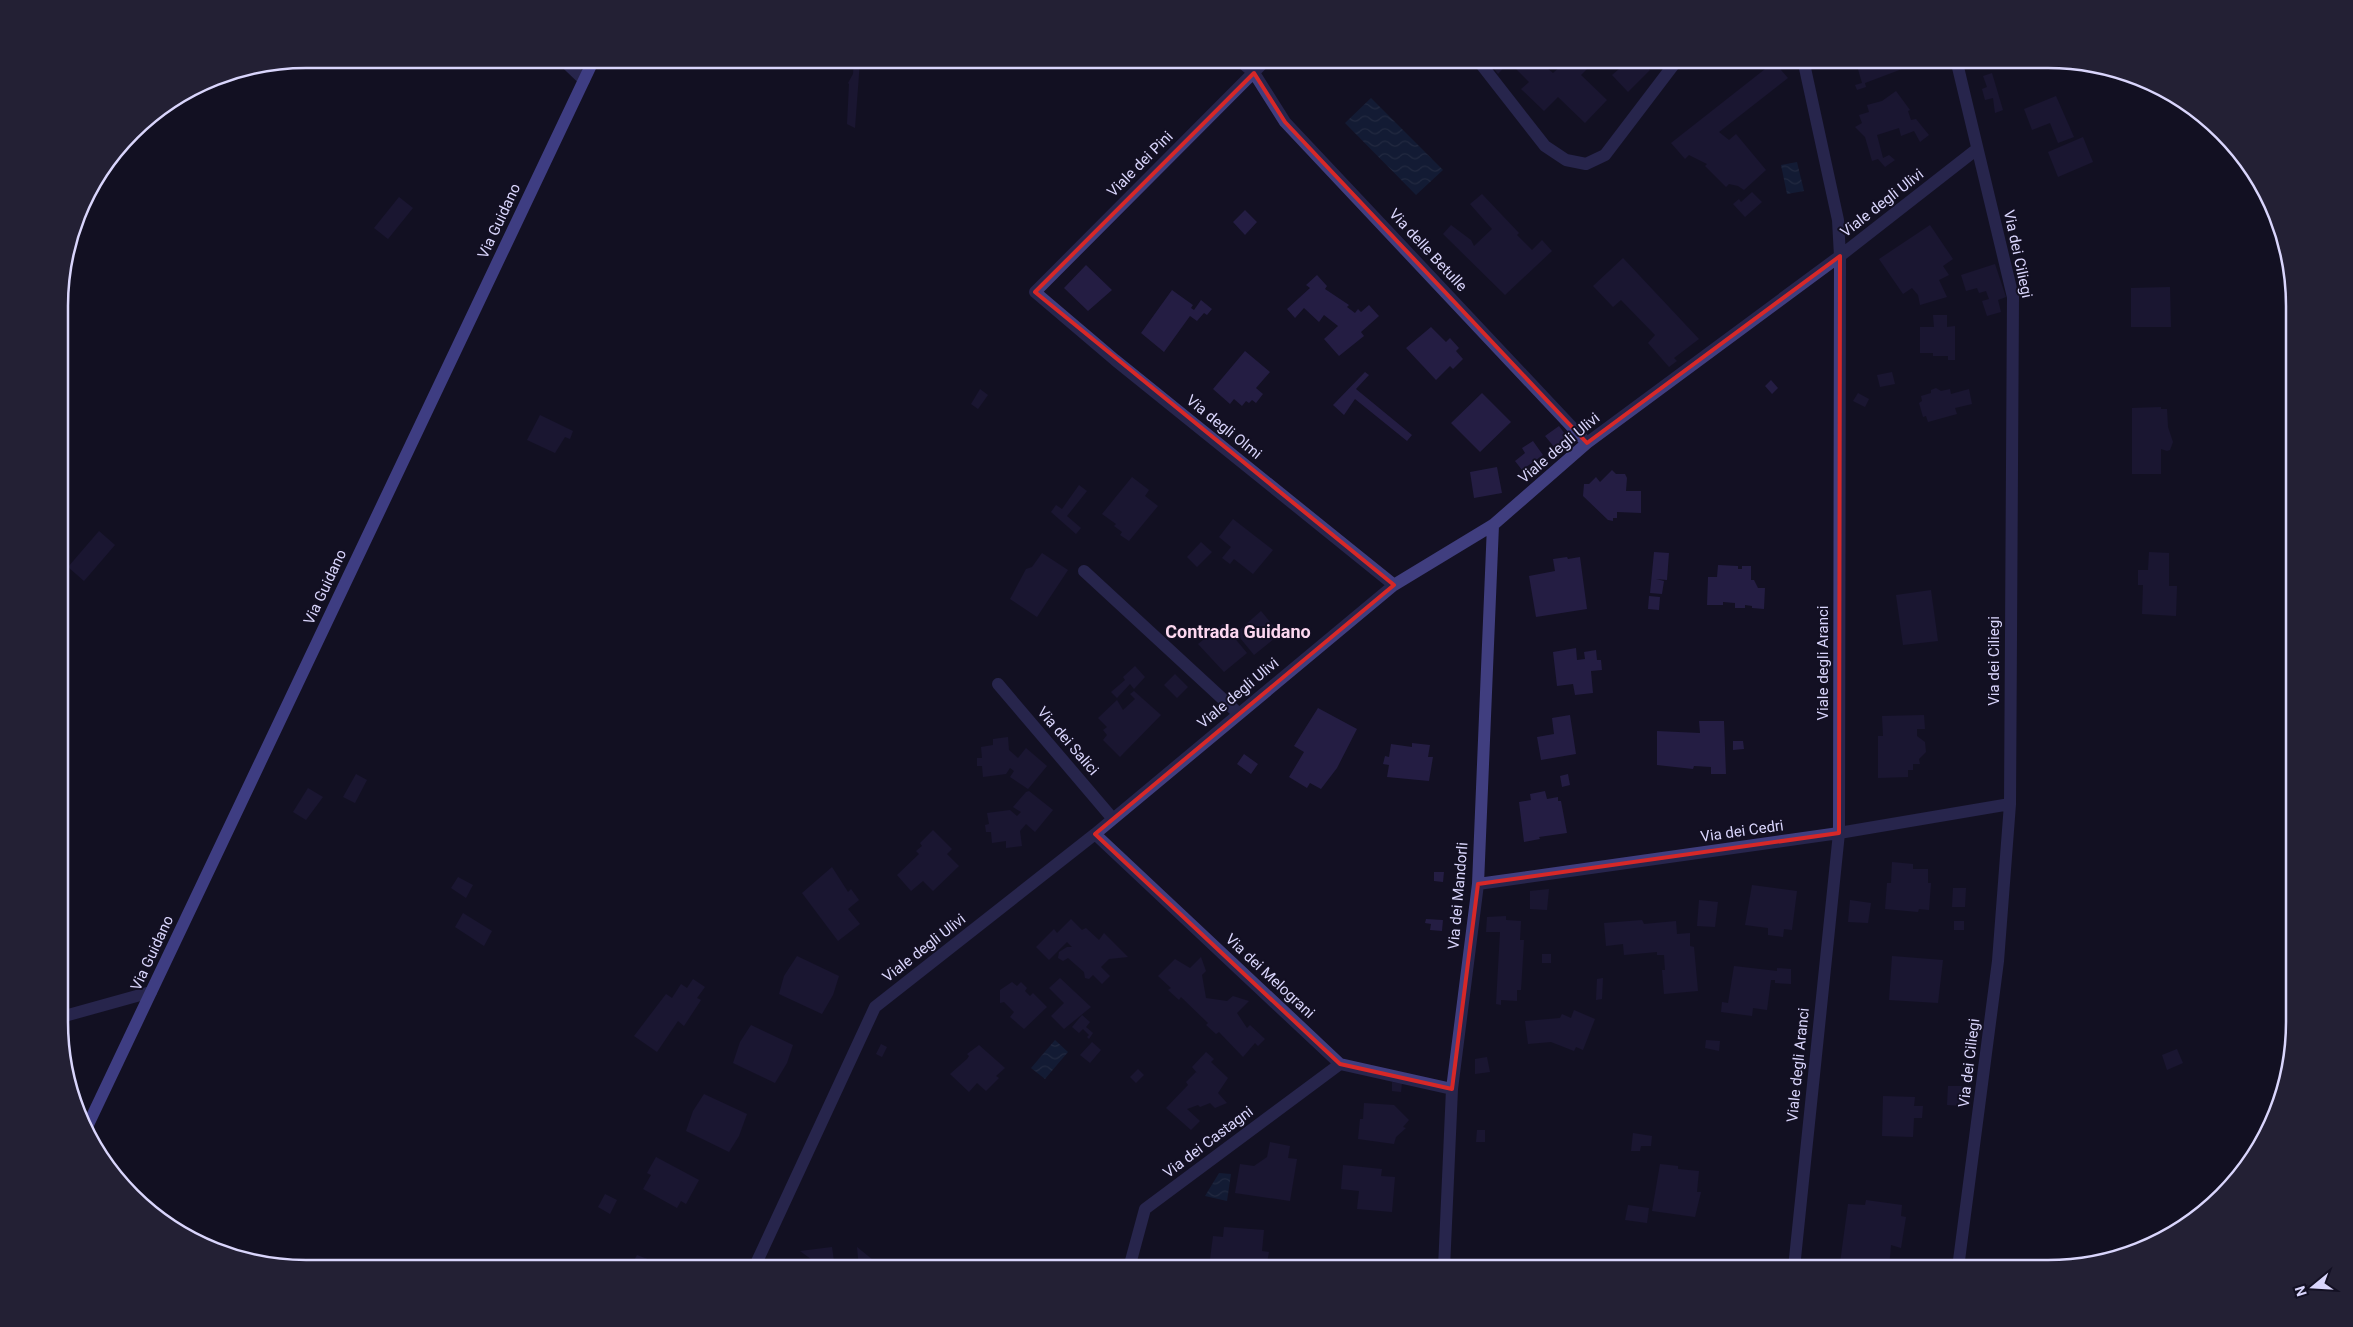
<svg xmlns="http://www.w3.org/2000/svg" width="2353" height="1327" font-family="Roboto,sans-serif">
  <defs>
    <pattern id="water-waves" width="16" height="10" patternUnits="userSpaceOnUse" patternTransform="scale(1.25)"><rect width="16" height="10" fill="#142949"/><path d="M0 5q4-4 8 0t8 0" fill="none" stroke="#364764"/></pattern>
  </defs>
  <rect width="100%" height="100%" fill="#131023"/>
  <path fill="url(#water-waves)" d="M1371 98 1443 170 1416 195 1345 123Z
    M1797 162 1804 191 1787 194 1781 165Z
    M1055 1040 1068 1052 1045 1079 1031 1068Z
    M1219 1173 1231 1174 1227 1201 1205 1196Z"/>
  <path fill="#241d43" d="M1492 59H1536L1553 73 1564 63 1559 59H1639L1650 70 1628 92 1612 75 1619 69 1612 62 1605 69 1596 60 1581 75 1607 100 1585 123 1558 97 1544 111 1521 89 1529 82 1509 62 1498 74 1489 62Z
    M1855 59H1885L1881 60 1883 65 1899 59 1902 69 1865 83 1866 87 1857 90 1855 85 1862 83Z
    M854 61H860L855 128 847 124 849 84 848 83 853 74Z
    M1774 62 1788 78 1719 132 1729 140 1736 134 1766 170 1744 190 1738 186 1729 184 1726 187 1705 166 1707 164 1689 155 1685 159 1671 143Z
    M1992 73 2003 110 1995 113 1993 98 1985 100 1982 89 1987 87 1983 76Z
    M1896 91 1910 110 1908 111 1911 120 1916 119 1929 135 1920 142 1914 131 1901 136 1899 128 1877 135 1883 158 1889 155 1895 160 1885 167 1878 159 1872 161 1865 137 1855 127 1862 123 1859 115 1869 112 1867 105 1882 101Z
    M2056 96 2074 137 2058 143 2050 123 2032 130 2024 109Z
    M2083 137 2093 162 2058 177 2048 152Z
    M1752 192 1762 202 1745 217 1733 204 1739 199 1741 202Z
    M1482 194 1519 233 1517 235 1532 250 1542 240 1552 251 1505 295 1443 234 1451 225 1471 240 1474 246 1492 229 1470 204Z
    M399 197 413 208 388 239 374 228Z
    M1245 210 1257 222 1245 235 1233 222Z
    M1930 225 1953 259 1943 266 1949 275 1939 280 1947 297 1920 305 1918 295 1912 288 1903 294 1879 259Z
    M1623 258 1699 339 1674 358 1677 361 1669 367 1648 343 1655 335 1621 300 1613 307 1593 286Z
    M1995 264 2006 297 1998 300 2001 312 1987 316 1982 301 1989 299 1986 291 1979 293 1977 288 1966 291 1961 275Z
    M1086 265 1112 290 1088 311 1064 288Z
    M1317 275 1327 286 1325 289 1349 305 1347 307 1355 313 1358 309 1361 312 1369 305 1379 316 1361 332 1364 336 1339 356 1324 339 1338 326 1324 315 1319 322 1304 308 1295 318 1287 309 1310 288 1306 285Z
    M2170 287 2171 327H2131V288Z
    M1172 290 1193 305 1191 308 1194 310 1201 300 1212 309 1207 315 1204 313 1197 321 1190 316 1164 352 1141 333Z
    M1933 315H1947V327L1955 326V360H1948V356H1933V353H1920V327H1934Z
    M1431 327 1446 342 1450 338 1459 348 1456 351 1463 359 1453 369 1450 366 1436 380 1406 348Z
    M1245 351 1270 372 1256 388 1263 394 1256 403 1252 400 1249 403 1246 401 1242 406 1234 399 1230 404 1213 389Z
    M1365 372 1369 375 1356 389 1412 435 1407 441 1355 399 1344 415 1333 405Z
    M1892 372 1895 384 1880 387 1877 375Z
    M1771 380 1778 388 1772 394 1765 386Z
    M1936 388 1941 391 1950 389 1951 394 1969 389 1972 404 1955 408 1957 414 1928 422 1926 416 1923 417 1919 403 1922 401 1921 396 1931 393V390Z
    M980 389 988 395 978 409 971 404Z
    M1482 393 1511 422 1480 452 1451 423Z
    M1858 393 1869 399 1865 407 1853 401Z
    M2161 407V409H2167L2168 427 2173 442 2170 450 2167 451 2161 449V474H2132V408Z
    M540 415 573 431 570 439 565 437 555 453 527 440Z
    M1559 426 1568 438 1555 448 1545 436Z
    M1533 441 1543 455 1522 470 1515 461 1525 453 1522 448Z
    M1497 467 1502 493 1474 498 1470 472Z
    M1612 470 1616 474H1625L1627 478 1626 491H1641V513L1617 512V518H1613V521L1608 520 1583 496 1584 484H1589L1596 477 1600 482Z
    M1132 477 1149 490 1145 496 1158 506 1129 541 1120 535 1122 532 1114 526 1116 524 1102 514Z
    M1079 485 1087 491 1067 516 1081 528 1076 534 1051 512 1056 505 1062 509Z
    M1233 519 1273 550 1253 574 1234 559 1230 564 1222 558 1231 547 1219 537Z
    M99 531 115 545 84 581 68 567Z
    M1201 542 1212 552 1197 567 1187 557Z
    M1654 552 1669 553 1667 580 1656 579 1664 581 1662 594 1650 593Z
    M2149 552 2169 553V586H2177L2176 616 2142 614 2143 585H2138V570H2148Z
    M1042 553 1068 570 1037 617 1010 599 1026 569 1032 567Z
    M1567 557 1568 559 1580 557 1587 609 1536 617 1529 576 1555 571 1553 559Z
    M1718 565 1738 566V569H1742V566H1751V580H1754L1758 588H1765L1764 609 1752 608V606L1745 605V608H1735V603L1723 602V605H1707L1708 577H1717Z
    M1931 590 1938 641 1903 645 1896 595Z
    M1649 596 1660 597 1659 610 1648 609Z
    M1261 611 1280 634 1254 655 1236 633Z
    M1223 624 1247 653 1224 672 1198 644Z
    M1576 648 1577 660 1585 659 1584 652 1596 650 1597 660H1601L1602 670 1591 671 1593 693 1575 695 1573 684 1557 686 1553 652Z
    M1135 666 1145 677 1134 689 1130 684 1117 698 1111 692 1125 680 1123 677Z
    M1175 674 1188 687 1177 698 1164 685Z
    M1134 691 1161 715 1120 757 1103 740 1107 735 1103 730 1107 727 1098 718 1117 700 1123 710 1135 699 1130 694Z
    M1318 708 1357 729 1337 768 1321 789 1310 783 1307 788 1289 777 1304 752 1294 746Z
    M1570 715 1576 754 1541 760 1537 737 1554 734 1552 718Z
    M1924 715 1925 729H1917V736L1925 742 1926 752 1919 759 1920 764H1913V770H1908V777L1878 778V736H1883L1882 716Z
    M1699 721H1724L1726 774H1711V767L1694 766 1693 769 1657 765V731L1700 733Z
    M1008 737 1009 750 1018 758 1026 748 1047 766 1028 789 1010 777 1014 771 1010 768 1006 774 983 777 982 766H977V758H982L981 747 993 745V739Z
    M1733 741H1743L1744 749 1733 750Z
    M1412 743 1430 745 1428 757H1433L1429 781 1387 777 1389 765 1383 764 1385 756 1389 757 1391 744 1412 747Z
    M1244 754 1258 764 1251 774 1237 764Z
    M356 774 367 780 355 803 343 797Z
    M1568 774 1570 785 1562 787 1560 776Z
    M308 788 323 797 306 820 293 812Z
    M1029 791 1053 810 1035 832 1026 824 1020 831 1022 846 1006 848V841L992 843 991 832H986L985 825 989 824 987 813 1010 810 1017 816 1021 812 1013 807 1026 792Z
    M1545 791 1547 799 1558 797V801H1561L1567 833 1539 837 1540 839 1524 842 1519 802 1531 800 1530 794Z
    M933 830 952 849 947 854 959 866 933 891 923 881 911 891 897 875 919 854 916 851 922 846 920 843Z
    M1892 862 1913 864V869H1928V883H1931L1929 910 1919 909 1918 912 1885 909 1887 883H1891Z
    M832 867 848 892 851 889 859 900 848 909 860 924 838 941 802 893Z
    M1434 872H1444L1443 882 1434 881Z
    M458 877 473 885 466 898 451 888Z
    M1752 885 1797 891 1792 930 1784 929 1783 937 1768 935V928L1745 925Z
    M1953 888H1966L1965 907H1952Z
    M1549 889 1547 910 1530 909V891Z
    M1699 900 1718 902 1715 927 1697 926Z
    M1850 900 1871 903 1868 923 1848 922Z
    M463 913 492 931 484 946 455 927Z
    M1506 916V920L1521 921 1520 940H1524L1521 990H1517V1001L1501 1000V1005L1496 1004 1500 932H1486L1487 917Z
    M1071 919 1082 930 1086 928 1099 940 1104 933 1128 957 1109 959 1101 967 1110 976 1102 984 1093 975 1089 979 1085 978 1084 972 1068 958 1063 961 1058 958 1059 952 1067 947H1072L1067 942 1049 960 1036 947 1054 929 1057 933Z
    M1426 919 1443 920 1442 931 1430 930 1431 924 1425 923Z
    M1642 920 1644 924 1676 921 1677 934 1690 933V946L1694 947 1698 991 1664 994 1662 970H1665L1664 955H1657V952L1624 955 1623 944 1606 946 1604 923Z
    M1954 921H1964V930H1954Z
    M1542 954H1551V963H1542Z
    M797 956 839 976 833 995 822 1014 779 994 784 976Z
    M1892 956 1943 960 1938 1003 1889 1000Z
    M1201 957 1206 971 1202 975 1206 998 1227 1001 1233 996 1249 1001 1237 1013 1247 1028 1250 1025 1265 1039 1258 1046 1255 1043 1243 1057 1219 1032 1216 1034 1206 1025 1208 1023 1181 997 1179 1000 1168 990 1171 988 1158 976 1175 959 1190 968Z
    M1734 966 1777 971V968L1791 969V984L1775 983V980H1771L1767 1010 1753 1008 1752 1016 1721 1012 1722 1002 1728 1003Z
    M1060 978 1091 1007 1064 1029 1051 1016 1064 1003 1049 988Z
    M1603 978 1602 999 1596 1000 1597 979Z
    M693 979 705 987 697 998 701 1000 684 1026 678 1021 657 1052 634 1036 666 994 672 998 681 984 687 988Z
    M1012 982 1017 986 1021 982 1027 988 1025 991 1030 996 1033 993 1047 1007 1024 1029 1010 1017 1014 1012 1004 1002 1000 1003V990Z
    M1574 1010 1595 1019 1583 1050 1576 1047 1574 1051 1551 1042 1528 1044 1525 1021 1560 1018 1562 1014 1571 1018Z
    M1082 1015 1090 1022 1086 1027 1093 1033 1089 1039 1087 1037 1089 1035 1083 1029 1079 1033 1072 1027Z
    M751 1025 793 1045 787 1063 775 1083 733 1063 740 1042Z
    M1706 1040 1720 1041 1719 1051 1705 1048Z
    M1092 1042 1101 1050 1090 1063 1080 1055Z
    M881 1044 887 1047 882 1057 876 1054Z
    M979 1045 1005 1068 996 1076 999 1078 986 1091 977 1083 969 1092 950 1074 967 1059 969 1056 967 1054Z
    M2177 1049 2183 1063 2167 1070 2162 1055Z
    M1206 1052 1214 1059 1211 1062 1228 1078 1218 1093 1227 1103 1215 1108 1210 1103 1200 1107 1198 1105 1187 1109 1200 1121 1191 1130 1166 1108 1188 1085 1186 1082 1196 1072 1198 1074 1192 1067Z
    M1487 1057 1490 1072 1475 1074V1059Z
    M1138 1069 1144 1075 1136 1083 1130 1077Z
    M1392 1082 1402 1083 1401 1092 1392 1091Z
    M1948 1086H1965L1964 1106 1947 1105Z
    M704 1094 747 1114 739 1136 729 1152 686 1131 693 1111Z
    M1883 1096 1915 1097 1914 1106H1923L1922 1118H1914L1913 1137 1882 1136Z
    M1364 1103 1394 1105 1409 1120 1403 1127 1406 1128 1396 1137 1394 1144 1358 1139 1360 1119H1363Z
    M1477 1130H1485V1142H1476Z
    M1633 1133 1652 1136 1651 1146H1641L1640 1151H1631Z
    M1270 1142 1290 1146 1288 1158 1297 1159 1290 1201 1235 1193 1240 1164 1254 1166 1267 1157Z
    M656 1157 699 1180 686 1204 681 1201 677 1208 643 1189 651 1175 647 1173Z
    M1660 1164 1678 1166V1169L1699 1171 1697 1192H1701L1695 1217 1652 1211Z
    M1343 1165 1382 1169 1381 1176 1395 1177 1392 1212 1357 1209 1359 1191 1341 1189Z
    M605 1194 617 1200 610 1214 598 1207Z
    M1866 1200 1902 1205 1901 1216 1906 1217 1901 1248 1891 1245 1889 1268 1840 1263 1848 1204 1865 1205Z
    M1628 1205 1649 1208 1647 1223 1625 1220Z
    M1224 1227 1264 1230 1262 1251 1269 1252 1266 1268 1209 1267 1213 1236 1223 1237Z
    M832 1247 835 1268H823L800 1251Z
    M857 1247 883 1268H859Z
    M637 1255 650 1260 668 1268H630Z"/>
  <g fill="none" stroke-linecap="round" stroke-linejoin="round">
    <path stroke="#403e7f" stroke-width="12" d="M562 59 584 80
      M1238 59 1254 73 1285 122 1587 443
      M1267 59 1035 292 1115 360 1394 585
      M1477 59 1545 146 1566 160 1586 164 1605 155 1678 59
      M1956 59 2013 297 2010 804 1998 961 1958 1268
      M1084 571 1239 714
      M998 684 1113 819
      M1095 834 1340 1064 1452 1089
      M1478 884 1839 833 2010 804
      M61 1017 151 992
      M754 1268 875 1007 1095 834 1394 585 1493 525 1587 443 1840 256 1977 149
      M1129 1268 1145 1209 1340 1064
      M1444 1268 1452 1089 1478 884 1493 525
      M1794 1268 1839 833 1840 256 1838 220 1803 59"/>
    <path stroke="#7473f5" stroke-width="12" d="M86 1129 594 59"/>
  </g>
  <path d="M0 0H2353V1327H0ZM1254 73 1285 122 1587 443 1840 256 1839 833 1478 884 1452 1089 1340 1064 1095 834 1394 585 1035 292Z" fill="#131023" fill-opacity=".55" fill-rule="evenodd"/>
  <path fill="none" stroke="#d62828" stroke-width="4" stroke-linejoin="round" d="M1254 73 1285 122 1587 443 1840 256 1839 833 1478 884 1452 1089 1340 1064 1095 834 1394 585 1035 292Z"/>
  <g text-anchor="middle" stroke-width="4" stroke-linejoin="round" paint-order="stroke">
    <g font-size="15" fill="#d9d5fc" stroke="#131023">
      <text transform="translate(1140 164) rotate(-45)" y="5">Viale dei Pini</text>
      <text transform="translate(1882 203) rotate(-38)" y="5">Viale degli Ulivi</text>
      <text transform="translate(499 221) rotate(-65)" y="5">Via Guidano</text>
      <text transform="translate(1428 250) rotate(47)" y="5">Via delle Betulle</text>
      <text transform="translate(2018 254) rotate(78)" y="5">Via dei Ciliegi</text>
      <text transform="translate(1224 427) rotate(39)" y="5">Via degli Olmi</text>
      <text transform="translate(1559 448) rotate(-40)" y="5">Viale degli Ulivi</text>
      <text transform="translate(325 587) rotate(-65)" y="5">Via Guidano</text>
      <text transform="translate(1994 661) rotate(-90)" y="5">Via dei Ciliegi</text>
      <text transform="translate(1823 663) rotate(-90)" y="5">Viale degli Aranci</text>
      <text transform="translate(1238 693) rotate(-40)" y="5">Viale degli Ulivi</text>
      <text transform="translate(1068 741) rotate(49)" y="5">Via dei Salici</text>
      <text transform="translate(1742 831) rotate(-8)" y="5">Via dei Cedri</text>
      <text transform="translate(1458 896) rotate(-85)" y="5">Via dei Mandorli</text>
      <text transform="translate(924 948) rotate(-38)" y="5">Viale degli Ulivi</text>
      <text transform="translate(152 953) rotate(-65)" y="5">Via Guidano</text>
      <text transform="translate(1270 976) rotate(43)" y="5">Via dei Melograni</text>
      <text transform="translate(1969 1063) rotate(-83)" y="5">Via dei Ciliegi</text>
      <text transform="translate(1798 1065) rotate(-84)" y="5">Viale degli Aranci</text>
      <text transform="translate(1208 1142) rotate(-37)" y="5">Via dei Castagni</text>
    </g>
    <g font-size="18" font-weight="bold" fill="#fcd7ef" stroke="#131023">
      <text x="1238" y="638">Contrada Guidano</text>
    </g>
  </g>
  <path d="M0 0H2353V1327H0ZM306 68H2048A238 238 0 0 1 2286 306V1022A238 238 0 0 1 2048 1260H306A238 238 0 0 1 68 1022V306A238 238 0 0 1 306 68Z" fill="#232034" fill-rule="evenodd"/>
  <path fill="none" stroke="#d9d5fc" stroke-width="2.5" d="M306 68H2048A238 238 0 0 1 2286 306V1022A238 238 0 0 1 2048 1260H306A238 238 0 0 1 68 1022V306A238 238 0 0 1 306 68Z"/>
  <g transform="translate(2313 1287) rotate(252)" stroke="#131023" stroke-width="4" paint-order="stroke">
  <path d="M0-4L9 19L0 12L-9 19Z" fill="#d9d5fc"/>
  <text y="-8" font-size="14" font-weight="bold" text-anchor="middle" fill="#d9d5fc">N</text>
  </g>
</svg>
